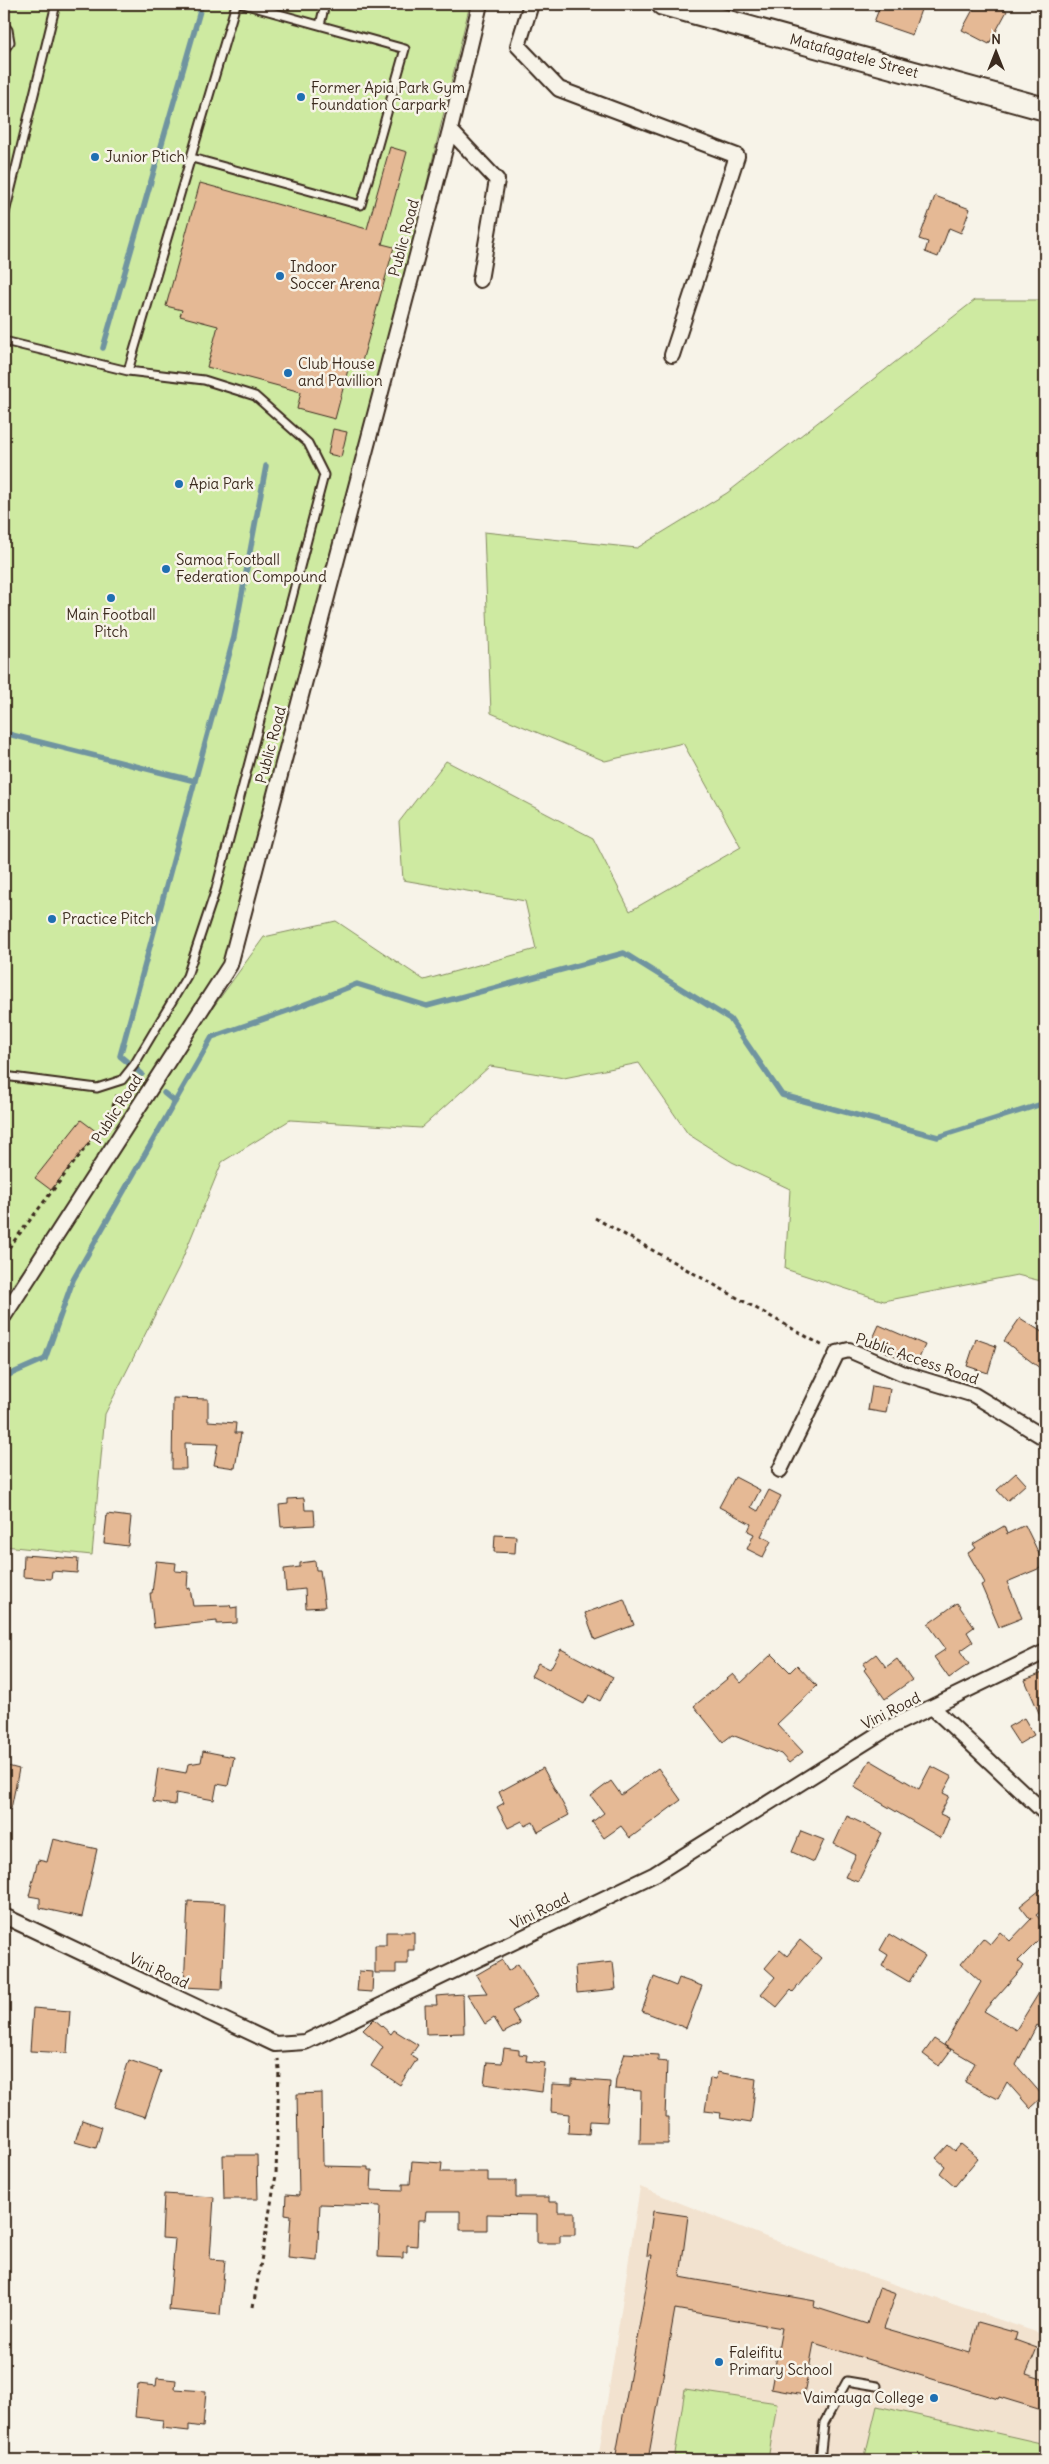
<svg xmlns="http://www.w3.org/2000/svg" width="1049" height="2464" font-family="Delius,sans-serif">
  <rect width="100%" height="100%" fill="#f7f3e8"/>
  <filter id="ink" filterUnits="userSpaceOnUse"><feTurbulence type="fractalNoise" baseFrequency=".02" numOctaves="2"/><feDisplacementMap in="SourceGraphic" scale="10" xChannelSelector="R" yChannelSelector="G"/><feConvolveMatrix kernelMatrix="1 2 1 2 8 2 1 2 1" color-interpolation-filters="sRGB"/></filter>
  <g filter="url(#ink)">
    <path fill="#f2e2cf" d="M640 2187 834 2264 1045 2335V2460H598Z"/>
    <path fill="#ceeaa1" stroke="#848a60" d="M4 4H470L239 964 157 1085 264 937 336 921 424 980 536 949 525 901 403 880 399 822 446 761 593 838 630 911 741 847 683 743 605 761 491 713 484 532 637 548 727 493 975 300H1045V1282L1017 1275 884 1301 785 1269 790 1189 732 1162 688 1134 639 1063 564 1078 490 1066 421 1128 290 1120 222 1162 179 1267 105 1414 92 1555 4 1546V1330L98 1167 4 1297Z
      M685 2389 777 2403 768 2460H674Z
      M877 2406 1045 2444V2460H864Z"/>
    <g fill="none" stroke-linecap="round" stroke-linejoin="round">
      <path stroke="#7094a0" stroke-width="5.5" d="M103 348 202 4
        M4 733 195 781
        M142 1074 120 1056 234 637 266 466
        M164 1093 175 1102
        M4 1377 45 1359 73 1280 212 1037 290 1010 357 984 427 1006 624 953 730 1019 782 1095 938 1137 1045 1103"/>
    </g>
    <path fill="#e5b995" stroke="#3b2a1e" d="M881 4H923L912 35 874 22Z
      M976 4H993L1007 11 989 44 962 30Z
      M390 147 407 152 382 244 394 247 361 365 350 362 335 419 297 409 301 392 207 367 218 326 180 316 182 310 166 306 200 183 367 229Z
      M935 196 970 209 961 233 949 228 938 257 925 252 928 242 919 239Z
      M333 429 347 432 341 457 328 454Z
      M81 1120 97 1132 51 1190 35 1178Z
      M1020 1318 1045 1334V1372L1004 1341Z
      M879 1325 925 1345 916 1365 870 1345Z
      M976 1339 996 1346 988 1373 967 1366Z
      M872 1386 890 1389 886 1413 868 1410Z
      M173 1398 208 1399V1421L236 1423 235 1433H241L235 1468 214 1465 218 1444 185 1443 186 1469H172Z
      M1016 1473 1026 1484 1007 1501 997 1490Z
      M735 1477 760 1490 751 1507 758 1511 769 1490 781 1496 761 1536 771 1541 763 1557 747 1549 754 1534 748 1531 751 1524 719 1507Z
      M304 1498 305 1510H314L315 1525 281 1527 279 1505 288 1504V1499Z
      M107 1514 131 1517 128 1546 104 1543Z
      M1025 1525 1045 1566 1007 1582 1022 1618 999 1627 981 1585 985 1583 968 1553 976 1548 973 1544 1004 1526 1007 1534Z
      M495 1535 516 1536 515 1553 494 1552Z
      M24 1555 78 1559 77 1573 52 1571 51 1579 23 1577Z
      M156 1561 176 1563 175 1571 188 1572 187 1589 190 1588 193 1606 230 1605 231 1608 237 1607V1623L217 1624V1621L154 1628 150 1593H152Z
      M315 1561 316 1570H320L325 1607 306 1608 305 1589 286 1591 284 1569 300 1567V1563Z
      M624 1599 634 1625 595 1640 585 1613Z
      M957 1603 974 1627 967 1632 973 1642 960 1651 969 1664 949 1678 934 1657 946 1649 928 1624Z
      M561 1649 613 1677 600 1701 589 1695 584 1704 531 1676 538 1663 550 1669Z
      M772 1654 790 1672 797 1665 817 1686 777 1724 803 1752 789 1763 781 1754 732 1735 723 1742 694 1706 733 1674 741 1683Z
      M876 1654 886 1667 897 1659 912 1680 885 1699 864 1670 866 1668 863 1664Z
      M1045 1672V1727L1025 1680Z
      M1024 1718 1034 1735 1019 1744 1008 1727Z
      M203 1751 234 1757 228 1786 217 1784 214 1800 176 1793 175 1805 153 1802 158 1768 186 1773 188 1764 201 1762Z
      M870 1760 919 1789 931 1766 952 1777 943 1793 949 1796 940 1814 949 1818 941 1838 854 1787Z
      M4 1765 19 1769 11 1809 4 1808Z
      M543 1768 569 1815 538 1832 533 1822 525 1826 522 1821 508 1828 497 1807 504 1803 499 1792Z
      M658 1768 681 1800 630 1838 621 1826 604 1838 592 1822 604 1813 591 1796 611 1781 621 1795Z
      M847 1816 882 1833 858 1882 845 1877 856 1855 834 1844Z
      M801 1831 824 1840 814 1862 792 1852Z
      M53 1839 97 1849 82 1917 40 1908V1898L29 1896 38 1860 47 1862Z
      M1045 1886V1908L1036 1915 1045 1925V1934L1018 1961 1024 1966 984 2011 1016 2030 1045 1983V2030L1037 2025 1016 2065 1043 2096 1030 2108 1007 2082 998 2099 965 2082 975 2063 944 2045 981 1982 961 1964 983 1938 990 1944 1000 1932 1010 1941 1032 1918 1031 1920 1020 1906Z
      M188 1901 226 1903 222 1989 184 1987Z
      M386 1932H414V1950H408V1964H396V1973H375V1945H386Z
      M889 1934 925 1956 909 1982 882 1966 888 1955 880 1950Z
      M800 1940 821 1958 793 1992 791 1990 777 2007 761 1994 775 1977 765 1968 780 1950 787 1956Z
      M502 1960 508 1971 518 1964 538 1996 512 2011 520 2024 503 2033 494 2018 485 2024 467 1994 487 1993 476 1975Z
      M613 1962 616 1989 577 1993 575 1966Z
      M359 1971 373 1972 372 1992 357 1991Z
      M654 1977 676 1986 679 1978 702 1986 686 2028 642 2011Z
      M463 1994 464 2033 426 2034 425 2005H437L436 1996Z
      M33 2008 70 2011 67 2053 30 2051Z
      M374 2019 391 2034 394 2030 418 2045 411 2055 417 2059 400 2085 371 2066 383 2047 363 2030Z
      M934 2039 951 2050 939 2066 923 2054Z
      M504 2048 519 2050V2054L527 2055 526 2061 545 2063 542 2092 484 2084 487 2062 502 2063Z
      M625 2053 658 2055V2061L667 2062 665 2117H668V2144H640L641 2091 615 2089 616 2079Z
      M129 2060 161 2071 145 2117 114 2107Z
      M717 2072 756 2079 751 2123 720 2118 721 2113 705 2111 710 2078 716 2079Z
      M572 2079 610 2082 607 2122 590 2121 589 2134 568 2133 569 2114 551 2112 552 2084 572 2085Z
      M322 2093 323 2166 368 2167V2170H372L371 2190 403 2191V2184H410L412 2161 442 2163 441 2172H488V2181H516V2197H549V2202H558V2212H575V2235H560V2243H537V2215L487 2214V2230H460V2211H426L425 2220H418L417 2246 407 2245V2252H403V2258L378 2257 380 2206 320 2204 317 2261 288 2258 291 2215 285 2214 286 2195 299 2196 297 2094Z
      M82 2120 102 2127 96 2148 75 2142Z
      M961 2144 978 2158 955 2186 940 2173 945 2166 936 2158 948 2145 955 2151Z
      M223 2155H257L258 2199H224Z
      M164 2194 214 2197 210 2259 225 2260 220 2315 169 2310 175 2239 162 2238Z
      M653 2211 688 2216 680 2277 815 2301 814 2307 867 2324 879 2288 896 2294 884 2328 970 2353 978 2322 1017 2333 1015 2340 1037 2348 1026 2374 1045 2380V2411L999 2397 998 2399 814 2343 804 2395 771 2389 782 2328 675 2309 648 2460H615L652 2255H647Z
      M157 2378 176 2380 175 2389 206 2391 203 2427 189 2425V2431L162 2428 163 2420 135 2417 138 2384 156 2386Z"/>
    <g fill="none" stroke-linecap="round" stroke-linejoin="round">
      <defs>
        <path id="service" d="M4 25 8 30 10 42 4 50
          M320 25 325 4
          M192 158 361 205 405 49 243 4
          M4 217 56 4
          M4 341 128 371 204 380 255 396 308 443 324 475 216 889 187 976 134 1065 122 1080 97 1088 4 1076
          M128 371 236 4
          M820 2460 824 2423 847 2381 877 2386"/>
        <path id="minor" d="M531 4 518 46 559 89 737 156 672 355
          M480 280 497 180 450 130 480 4
          M4 1316 230 965 450 130
          M780 1470 837 1353 849 1350 902 1373 974 1395 1045 1438
          M932 1707 1045 1652
          M4 1916 275 2044 305 2042 655 1874 888 1728 932 1707 1045 1813"/>
        <path id="primary" d="M663 4 1045 109"/>
      </defs>
      <use href="#service" stroke="#3b2a1e" stroke-width="11"/>
      <use href="#minor" stroke="#3b2a1e" stroke-width="18"/>
      <use href="#primary" stroke="#3b2a1e" stroke-width="26"/>
      <path stroke="#3b2a1e" stroke-width="3" stroke-dasharray="4 4" stroke-linecap="butt" d="M595 1218 825 1347
        M4 1254 109 1117 117 1095
        M253 2307 276 2175 279 2069 278 2059"/>
      <use href="#service" stroke="#f7f3e8" stroke-width="7"/>
      <use href="#minor" stroke="#f7f3e8" stroke-width="14"/>
      <use href="#primary" stroke="#f7f3e8" stroke-width="22"/>
    </g>
  </g>
  <g fill="#1f6fb2" stroke="#f7f3e8" stroke-width="2">
    <circle cx="301" cy="97" r="5"/>
    <circle cx="95" cy="157" r="5"/>
    <circle cx="280" cy="276" r="5"/>
    <circle cx="288" cy="373" r="5"/>
    <circle cx="179" cy="484" r="5"/>
    <circle cx="166" cy="569" r="5"/>
    <circle cx="111" cy="598" r="5"/>
    <circle cx="52" cy="919" r="5"/>
    <circle cx="719" cy="2362" r="5"/>
    <circle cx="934" cy="2398" r="5"/>
  </g>
  <g text-anchor="middle" stroke-width="5" stroke-linejoin="round" paint-order="stroke">
    <g font-size="15" fill="#3b2a1e" stroke="#f7f3e8">
      <text transform="translate(854 56) rotate(15)" y="5">Matafagatele Street</text>
      <text transform="translate(404 238) rotate(-75)" y="5">Public Road</text>
      <text transform="translate(271 745) rotate(-75)" y="5">Public Road</text>
      <text transform="translate(117 1109) rotate(-57)" y="5">Public Road</text>
      <text transform="translate(917 1359) rotate(19)" y="5">Public Access Road</text>
      <text transform="translate(891 1711) rotate(-27)" y="5">Vini Road</text>
      <text transform="translate(540 1911) rotate(-26)" y="5">Vini Road</text>
      <text transform="translate(159 1971) rotate(25)" y="5">Vini Road</text>
    </g>
    <g font-size="15" fill="#3b2a1e" stroke="#f7f3e8" text-anchor="start">
      <text x="311" y="93">Former Apia Park Gym<tspan x="311" dy="17">Foundation Carpark</tspan></text>
      <text x="105" y="162">Junior Ptich</text>
      <text x="290" y="272">Indoor<tspan x="290" dy="17">Soccer Arena</tspan></text>
      <text x="298" y="369">Club House<tspan x="298" dy="17">and Pavillion</tspan></text>
      <text x="189" y="489">Apia Park</text>
      <text x="176" y="565">Samoa Football<tspan x="176" dy="17">Federation Compound</tspan></text>
      <text x="111" y="620" text-anchor="middle">Main Football<tspan x="111" dy="17">Pitch</tspan></text>
      <text x="62" y="924">Practice Pitch</text>
      <text x="729" y="2358">Faleifitu<tspan x="729" dy="17">Primary School</tspan></text>
      <text x="924" y="2403" text-anchor="end">Vaimauga College</text>
    </g>
  </g>
  <rect width="1049" height="2464" fill="none" stroke="#f7f3e8" stroke-width="20"/>
  <rect x="10" y="10" width="1029" height="2444" fill="none" stroke="#3b2a1e" stroke-width="2" filter="url(#ink)"/>
  <g transform="translate(996 52)" stroke="#f7f3e8" stroke-width="4" paint-order="stroke">
  <path d="M0-4L9 19L0 12L-9 19Z" fill="#3b2a1e"/>
  <text y="-8" font-size="14" font-weight="bold" text-anchor="middle" fill="#3b2a1e">N</text>
  </g>
</svg>
